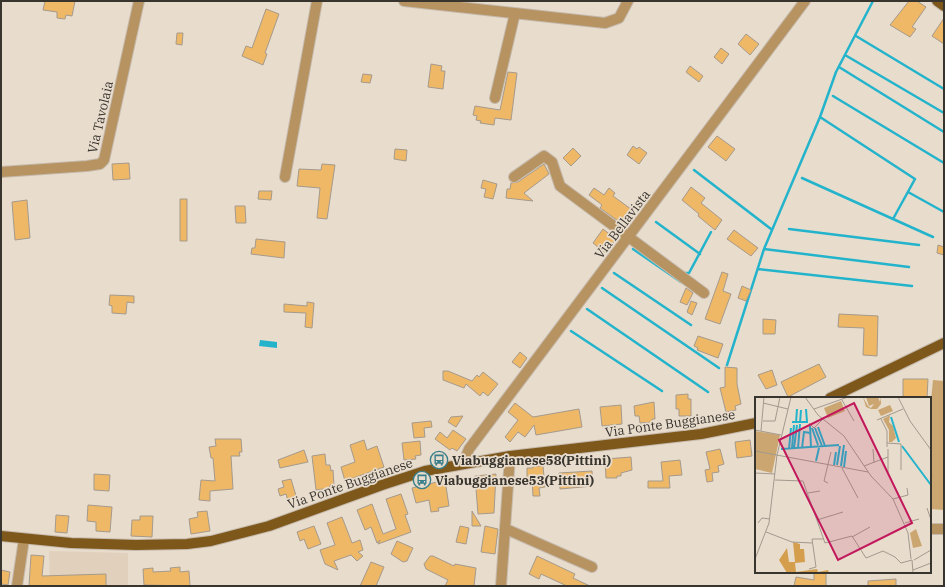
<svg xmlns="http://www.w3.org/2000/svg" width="945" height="587" font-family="'IBM Plex Serif',serif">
  <rect width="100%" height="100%" fill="#e8dccd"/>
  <path fill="#e1d1bc" d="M49 551 128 553V586H50Z"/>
  <path fill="#cba671" d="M933 380 944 381V510L930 509V410Z"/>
  <path fill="#23b4cc" d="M260 340 277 342V348L259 346Z"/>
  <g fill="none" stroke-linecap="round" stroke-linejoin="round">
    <path stroke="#23b4cc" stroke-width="2.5" d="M856 36 944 89
      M845 55 944 113
      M839 67 944 132
      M833 96 944 163
      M820 117 915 179 893 219
      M694 170 771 229
      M802 178 933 237
      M908 192 944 212
      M656 222 700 254
      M789 229 919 245
      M633 249 681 282
      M764 249 909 267
      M758 269 912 286
      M614 273 691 325
      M684 273H689L711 232
      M602 288 719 368
      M587 309 708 392
      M571 331 662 391
      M727 365 764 249 820 117 836 72 873 1"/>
  </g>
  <path fill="#efb867" stroke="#a59a8c" d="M45 1H75L72 16 66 15 65 19 57 18V12L43 10Z
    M909 1H917L926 7 912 27 916 29 910 37 890 25Z
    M266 9 279 14 265 53 267 54 263 65 242 56 246 46 252 48Z
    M944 18V44L932 36Z
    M177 33H183L182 45 176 44Z
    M746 34 759 44 750 55 738 44Z
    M721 48 729 54 722 64 714 57Z
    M431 64 442 66 441 71H445L443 89 428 87Z
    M690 66 703 76 699 82 686 72Z
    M508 72 517 73 511 120 495 118 494 125 480 123 481 121 476 120 477 116 473 115 475 106 500 110Z
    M363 74 372 75 370 83 361 82Z
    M717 136 735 149 726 161 708 147Z
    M633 146 637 149 639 147 647 153 639 164 627 155Z
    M573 148 581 156 571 166 563 158Z
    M395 149 407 150 406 161 394 159Z
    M129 163 130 179 113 180 112 164Z
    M322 164 335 165 327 219 317 218 320 188 297 186 299 169 321 170Z
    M544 164 549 174 524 193 533 201 506 198 507 189H510L511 183 518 182Z
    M483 180 497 184 493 199 484 197 486 189 481 188Z
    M691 187 705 198 701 203 722 220 715 230 698 216 699 214 682 200Z
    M594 188 604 195 609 188 615 193 613 196 635 212 625 226 600 208 602 205 589 195Z
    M259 191H272L271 200 258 199Z
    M180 199H187V241H180Z
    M27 200 30 238 15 240 12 202Z
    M235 206H245L246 223H236Z
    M603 229 616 239 605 253 593 243Z
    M734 230 758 248 751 256 727 239Z
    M256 239 285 242 284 258 251 254 252 248H255Z
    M938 245 944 247V255L937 253Z
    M722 272 728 274 723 291 731 294 720 324 705 319Z
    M742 286 751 290 746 301 738 298Z
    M686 288 693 293 687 305 680 302Z
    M110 295 134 296V303L127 302 126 314 112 313V306L109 305Z
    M691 301 697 303 692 315 687 312Z
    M307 302 314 303 312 328 305 327 306 313 284 312V304L307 306Z
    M839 314 878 316 877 356 863 355 864 328 838 327Z
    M763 319 776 320 775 334H763Z
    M698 336 723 344 718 358 697 350 698 348 694 346Z
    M520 352 527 358 520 368 512 362Z
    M819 364 826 377 788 397 781 382Z
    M725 367 737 368V384L741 404 735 406 736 410 726 412 720 388 725 387Z
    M772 370 777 385 766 389 758 375Z
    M443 371H448L472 381 477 375 479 377 483 372 498 384 488 396 483 392 480 396 466 384 464 388 443 380Z
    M903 379H928L927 398H903Z
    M688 394V399H691V416H679V409H676V395Z
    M654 402 655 419H652V422L640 423 639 416H635L634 406Z
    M515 403 533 417 579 409 582 427 536 435 534 425 525 437 518 432 510 442 505 437 518 420 508 412Z
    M621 405 622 424 602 426 600 407Z
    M463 416 456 427 448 422 451 417Z
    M431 421 432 427 424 428 425 437 414 438 412 423Z
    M453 430 466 439 457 451 452 448 450 450 435 439 440 432 447 438Z
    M215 439H241L242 452H239L240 456H231L233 489 210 491V501L199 500 201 480 215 481 213 458H211L209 447 216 446Z
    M364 440 367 450 377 446 384 467 345 481 341 467 355 462 350 445Z
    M750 440 752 456 737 458 735 442Z
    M420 441 421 455 415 456 416 459 404 460 402 443Z
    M720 449 724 464 718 466 719 472 712 473 713 481 707 482 705 470 710 469 706 452Z
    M304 450 308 462 280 468 278 460Z
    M325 454 326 465H330L331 471 333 470 334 485H330V488L316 490 312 456Z
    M631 457 632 470 621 473V476H617V478H606L605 459Z
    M680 460 682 475 669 476 670 488H648V481H663L661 462Z
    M533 466H543L545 487 539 488 540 496H533L532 477H527V468H533Z
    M592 471 593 486 560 489 559 473Z
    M94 474 110 475 109 491 94 490Z
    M496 474 494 513 478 514 475 476Z
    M291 479 297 499 288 501 286 494 280 496 278 489 284 487 282 481Z
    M445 480 449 506 438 508 439 511 431 512 429 500 416 503 412 488Z
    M401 494 408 514 405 515 411 532 378 544 380 540 377 543 371 527 365 530 357 510 372 504 383 534 396 529 386 499Z
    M88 505 112 507 110 532 96 531V522L87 521Z
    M207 511 210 531 191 534 189 519 198 517 197 512Z
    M472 511 481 526H472Z
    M56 515 69 516 67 533 55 532Z
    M140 516H153L152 537 131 536 132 520H140Z
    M342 517 352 543 360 540 363 550 358 552 363 556 357 561 351 555 334 561 338 570 325 564 320 550 335 545 327 523Z
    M314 526 321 544 308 549 304 539 300 541 297 532Z
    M460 526 469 528 466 544 456 542Z
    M485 526 498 529 495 554 481 552Z
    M397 541 413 548 407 561 403 562 391 554Z
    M31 555 44 556 42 576 106 574V586H29Z
    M430 556H433L454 566 455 564 476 568 474 586H445L448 580 426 569 424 564Z
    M537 556 575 574 573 578 590 586H567L541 574 539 579 529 574Z
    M371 562 384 567 376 586H360Z
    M180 567V572L189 571 190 586 144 585 143 569 153 568V572L171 571 170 568Z
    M1 570 10 572 8 585 1 584Z
    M814 572H826V586H794L796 577 814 580Z
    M896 579V586H868V581Z"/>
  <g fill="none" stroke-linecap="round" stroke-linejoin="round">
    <defs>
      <path id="minor" d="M404 1 605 23 619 18 628 1
        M495 98 515 13
        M1 172 87 166 100 164 104 160 139 1
        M285 177 317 1
        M514 177 544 156 552 162 560 186 704 293
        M463 464 469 449 805 1
        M506 529 592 567
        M930 529H944
        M17 586 24 539
        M501 586 510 456"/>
      <path id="major" d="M937 1 944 6
        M830 398 944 343
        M1 536 71 543 136 545 187 544 211 541 269 526 382 485 425 471 510 456 701 434 756 423"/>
    </defs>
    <use href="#minor" stroke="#c5baad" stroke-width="12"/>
    <use href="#major" stroke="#c5baad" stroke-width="12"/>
    <use href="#minor" stroke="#b69360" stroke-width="10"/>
    <use href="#major" stroke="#7e581b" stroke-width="10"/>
  </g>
  <defs>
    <symbol id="bus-ring" viewBox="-11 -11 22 22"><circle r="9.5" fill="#e8dccd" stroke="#397e8b" stroke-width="1.5"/><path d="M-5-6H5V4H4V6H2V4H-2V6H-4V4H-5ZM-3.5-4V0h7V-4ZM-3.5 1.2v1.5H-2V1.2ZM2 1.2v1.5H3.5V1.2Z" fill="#397e8b"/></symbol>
  </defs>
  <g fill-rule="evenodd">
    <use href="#bus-ring" x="429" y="450" width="20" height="20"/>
    <use href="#bus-ring" x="412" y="470" width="20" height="20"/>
  </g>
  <g text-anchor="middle" stroke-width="3.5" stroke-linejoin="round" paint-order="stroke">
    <g font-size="13" fill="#38342e" stroke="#e8dccd">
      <text transform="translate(100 117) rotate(-77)" y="5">Via Tavolaia</text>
      <text transform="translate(622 224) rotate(-53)" y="5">Via Bellavista</text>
      <text transform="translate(670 423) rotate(-8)" y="5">Via Ponte Buggianese</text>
      <text transform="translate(350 483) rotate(-19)" y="5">Via Ponte Buggianese</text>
    </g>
    <g font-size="13" font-weight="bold" fill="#38342e" stroke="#e8dccd" text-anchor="start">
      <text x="452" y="465">Viabuggianese58(Pittini)</text>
      <text x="435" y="485">Viabuggianese53(Pittini)</text>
    </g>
  </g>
  <g transform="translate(755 397)">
    <rect width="176" height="176" fill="#e8dccd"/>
    <path d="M108 0 113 9 116 11 119 7 114 9 111 0H123L125 5 126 0V7L122 12H116L111 10ZM86 4 90 14 73 21 69 11ZM135 8 138 14 126 19 123 13ZM135 18 134 25 138 29 141 41 137 45H134V33L128 22ZM0 34 25 38 17 76 0 72ZM161 132 167 149 158 151 155 136Z" fill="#cba671"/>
    <path d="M38 145 45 147V152H49L50 165 40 166 41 175 62 172 63 175 73 173 74 176H32L24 163 32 151 34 165H40Z" fill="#d49e4d"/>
    <path fill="none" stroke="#23b4cc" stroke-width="2" d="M136 20 144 45M37 25H52L51 12M41 26 42 12M45 26 46 13M55 29 56 50M63 30 70 49M57 31 63 48M60 31 67 49M147 49 176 88M37 51 39 28M39 51 42 28M43 51 45 27M47 51 49 35 55 36M26 52 84 48M34 52 36 31M61 64 64 51M79 68 81 55M82 68 85 49M86 69 89 48M89 70 91 54"/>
    <path fill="none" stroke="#a2998d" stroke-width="1" d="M50 0 63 18 89 39 116 79 138 102 153 136 156 162M143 0 155 24 176 53M87 3 99 24M8 6 33 12M59 12 93 0M126 22 132 34V50M122 23 148 12M8 24H20L25 0M54 26 59 31 68 22M0 33 26 38M6 34 9 0M132 46 146 47V73M118 52 119 66M133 52V76M0 54 113 75M109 69 133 60M87 71 103 101M0 76 20 77M20 83 48 84 70 146 97 139 111 161 128 154 140 160 146 166 157 163M73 86 69 84 76 55M53 96 65 94M138 102 153 98 152 91M172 111 176 123M62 123 88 115M3 126 7 121 15 122M150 126 164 122M11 135 37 145 57 146M97 140 115 130M0 162 14 126 22 58 36 0M157 163 158 176M159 163 176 153M54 172 61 170 57 142H69M158 173 176 166"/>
    <path fill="#c2185b" fill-opacity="0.15" stroke="#c2185b" stroke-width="2" d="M99 6 157 126 83 163 24 43Z"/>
    <rect width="176" height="176" fill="none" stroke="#38342e" stroke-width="2"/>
  </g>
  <rect width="945" height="587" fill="none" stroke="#38342e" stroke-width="4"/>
</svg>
